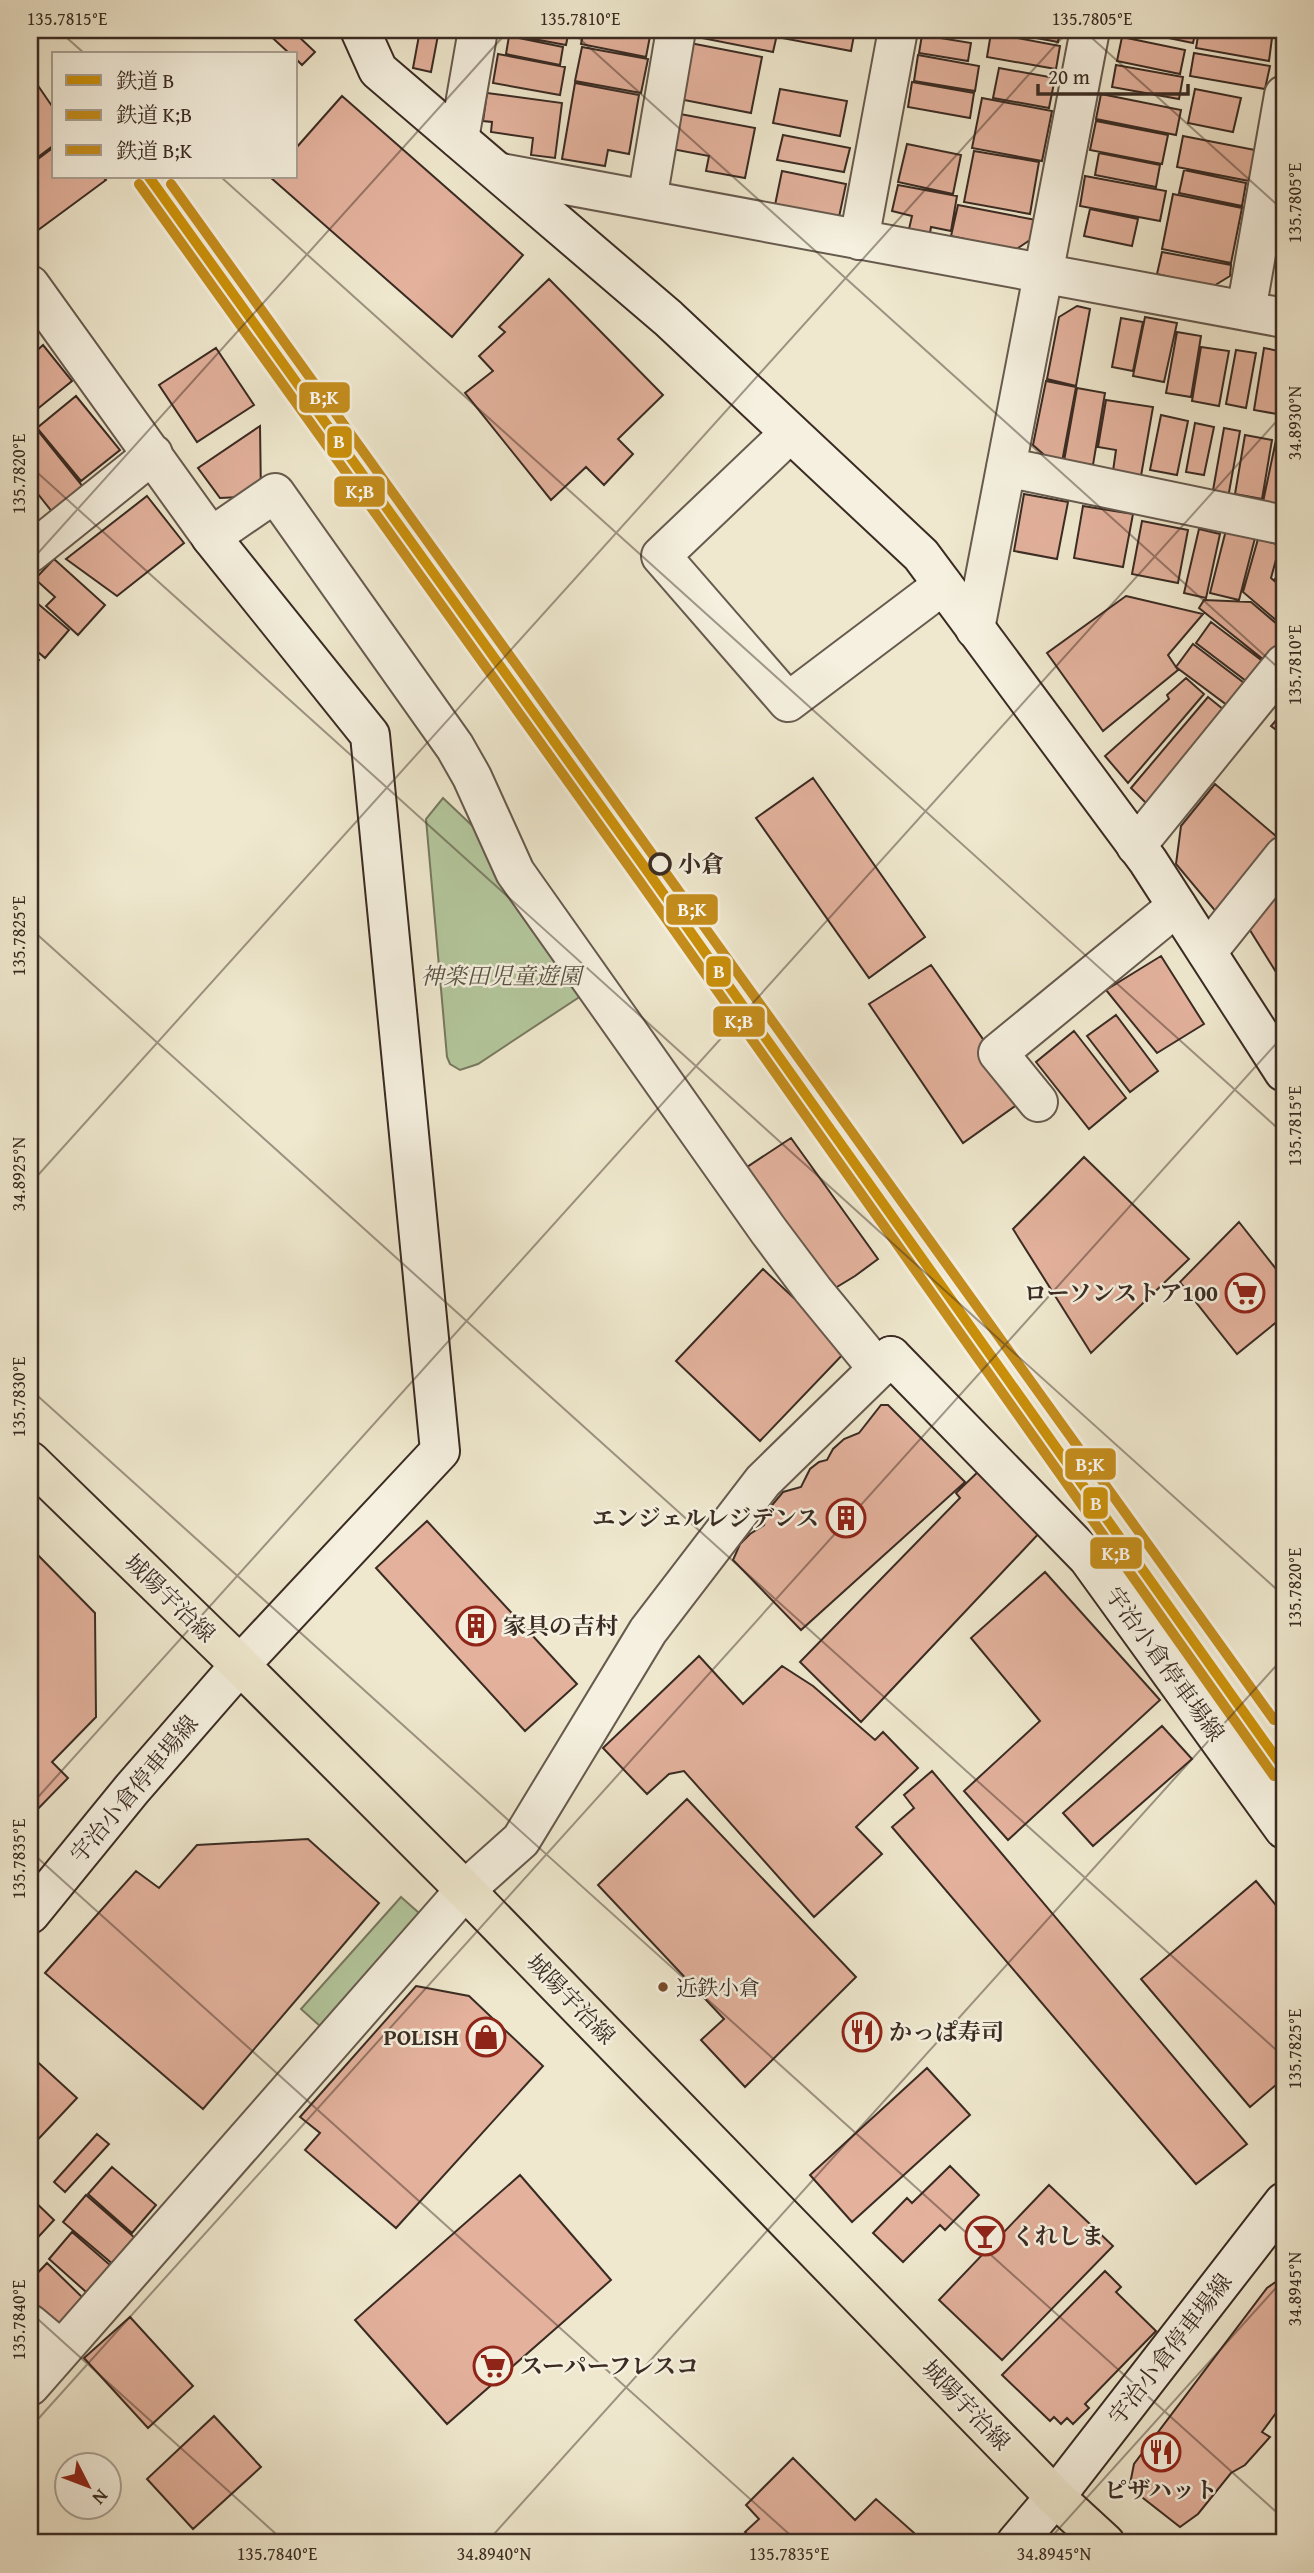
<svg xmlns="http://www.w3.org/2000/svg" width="1314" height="2573" font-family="'Gentium Book Plus','Noto Serif JP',serif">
  <rect width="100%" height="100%" fill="#efe8ce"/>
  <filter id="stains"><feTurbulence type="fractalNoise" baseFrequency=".00286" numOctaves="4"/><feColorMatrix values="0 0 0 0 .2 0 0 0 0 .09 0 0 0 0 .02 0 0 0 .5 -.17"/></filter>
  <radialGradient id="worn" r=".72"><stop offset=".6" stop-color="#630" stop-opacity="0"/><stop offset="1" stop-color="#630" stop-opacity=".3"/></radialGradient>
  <path fill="#b4c79d" stroke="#777960" stroke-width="2" d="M443 798 501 853 593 988 478 1064 460 1070 450 1064 447 1057 426 819Z
    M401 1897 419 1913 417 1939 331 2036 301 2009Z"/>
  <path fill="#e3b19c" stroke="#3a2b23" stroke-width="2" d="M264 30H301L296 34 315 52 302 65 296 59V54H290Z
    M375 30H400L399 37 375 32Z
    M420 30H439L431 72 413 68Z
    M508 30H569L566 45 507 34Z
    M584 30 651 31 646 57 581 44Z
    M694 30H778L773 52 692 36Z
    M783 30H855L851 51 782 38Z
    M956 30H980L979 34Z
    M994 30H1060L1058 42Z
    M1130 30H1196L1193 43Z
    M1199 30H1223L1272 38 1269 61 1196 48Z
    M1238 30H1268L1267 35Z
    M991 33 1060 46 1056 69 987 57Z
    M922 35 971 43 968 61 919 53Z
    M509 36 563 47 560 65 506 54Z
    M1122 37 1185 50 1180 74 1117 61Z
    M690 43 762 57 751 113 679 99Z
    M582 47 648 59 641 93 575 81Z
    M1194 53 1270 66 1265 89 1190 76Z
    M498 54 565 67 560 95 493 83Z
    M918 55 979 66 975 91 914 81Z
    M1116 65 1183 77 1179 99 1112 87Z
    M999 68 1055 78 1049 108 993 98Z
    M30 74 54 109V145L30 163Z
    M912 82 974 93 970 118 908 107Z
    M575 83 639 95 629 154 608 150 605 166 562 159Z
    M780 89 847 101 840 136 773 123Z
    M1195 89 1241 98 1233 132 1188 123Z
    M487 93 562 103 555 158 531 155 533 138 491 132 492 122 483 121Z
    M1101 94 1181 110 1176 135 1096 119Z
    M342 96 523 255 452 337 270 177H296V148Z
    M982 98 1052 111 1042 161 972 148Z
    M680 114 755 128 745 178 706 171 709 156 672 149Z
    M1096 121 1168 135 1162 164 1090 150Z
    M783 135 850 148 844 172 777 160Z
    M1183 136 1255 150 1249 181 1177 167Z
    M907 144 961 155 953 194 898 182Z
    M54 147V177H103L106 180 30 236V165Z
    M974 151 1039 162 1030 214 964 202Z
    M1099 153 1160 165 1156 187 1095 175Z
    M1184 170 1246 183 1242 206 1179 193Z
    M782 171 846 184 839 217 775 205Z
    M1085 176 1166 191 1160 221 1080 206Z
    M898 185 957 196 951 231 931 227 930 233 909 229 912 216 892 211Z
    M1173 194 1242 208 1231 263 1162 249Z
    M958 205 1036 220 1033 238 1015 250 951 236Z
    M1090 209 1138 219 1132 246 1084 236Z
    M1284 213V239L1279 238Z
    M1162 252 1231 265 1230 276 1212 287 1157 274Z
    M549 279 663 395 618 439 633 454 604 485 586 467 551 500 465 393 493 371 479 356 505 332 499 327Z
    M1077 306 1090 309 1076 386 1047 379 1059 317Z
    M1145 317 1177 323 1164 382 1133 376Z
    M1121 318 1143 322 1133 371 1112 367Z
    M1177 332 1201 336 1191 397 1166 393Z
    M43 345 72 381 30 415V357Z
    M1201 347 1229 351 1219 406 1192 401Z
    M216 348 254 405 197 442 159 385Z
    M1264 348 1284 352V370L1277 414 1254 410Z
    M1236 350 1256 353 1246 408 1226 404Z
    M1046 381 1076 387 1062 462 1050 460 1033 445Z
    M1077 388 1105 393 1093 465 1064 461Z
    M76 396 120 450 81 481 37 428Z
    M1106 400 1153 407 1141 476 1113 471 1116 450 1098 447Z
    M1161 415 1188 421 1177 475 1150 470Z
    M1195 423 1214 427 1204 475 1186 472Z
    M260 426 261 496 220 498 198 468Z
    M35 427 84 488 53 513 30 484V431Z
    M1224 428 1240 431 1228 498 1212 496Z
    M1245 435 1272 440 1262 499 1235 494Z
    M1276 440 1284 442V506L1263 502Z
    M1024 494 1068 502 1057 559 1014 551Z
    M147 496 184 543 117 596 66 559Z
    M1083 506 1133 514 1123 567 1074 558Z
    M1142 521 1188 530 1178 583 1132 574Z
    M1199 529 1220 534 1206 598 1184 593Z
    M1226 530 1255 538 1239 600 1210 593Z
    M1258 539 1280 545 1271 578 1284 589V627L1243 592Z
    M54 559 105 605 78 635 46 606 55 597 35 579Z
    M1284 566V587L1275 579Z
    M1126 596 1203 614 1168 655 1178 670 1103 731 1047 653Z
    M30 597 69 630 45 658 30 645Z
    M1204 600 1251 602 1284 630V646L1269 664 1199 608Z
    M1211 622 1269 666 1254 687 1196 643Z
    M1193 644 1252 689 1235 711 1176 667Z
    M30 651 39 660 30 670Z
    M1186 678 1204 694 1128 783 1105 756 1169 699 1167 695Z
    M1208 697 1234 718 1164 803 1145 802 1131 788Z
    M1284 711V736L1271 726Z
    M813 778 925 937 869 978 756 818Z
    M1215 784 1277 837 1217 913 1176 864 1181 826Z
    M1284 884V985L1248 927Z
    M1161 956 1204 1024 1157 1053 1106 990Z
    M931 965 1025 1099 963 1143 869 1004Z
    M1116 1015 1158 1071 1130 1092 1087 1036Z
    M1074 1031 1126 1098 1089 1129 1036 1062Z
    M791 1138 878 1259 855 1276 827 1293 741 1171Z
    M1084 1157 1189 1259 1091 1353 1013 1229Z
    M1239 1222 1284 1279V1316L1237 1354 1180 1282Z
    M763 1269 848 1349 760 1441 676 1361Z
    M881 1405H888L965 1482 801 1630 733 1560 740 1544 750 1534 764 1525 768 1510 783 1492 801 1487 810 1469 819 1462 827 1460 833 1449 844 1439 859 1433Z
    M983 1467 1044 1528 861 1722 800 1662 960 1498 956 1493Z
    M427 1521 577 1684 525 1731 376 1568Z
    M30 1547 95 1613 96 1717 52 1762 68 1778 30 1817Z
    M1045 1572 1160 1700 1008 1840 964 1791 1040 1721 971 1638Z
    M699 1656 743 1704 782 1666 813 1686 875 1740 883 1732 918 1768 856 1827 882 1854 814 1917 684 1771 669 1774 647 1794 603 1748Z
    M1162 1726 1192 1759 1093 1846 1063 1813Z
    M932 1771 1247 2144 1196 2184 892 1827 914 1808 904 1795Z
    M687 1799 856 1977 745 2087 701 2040 724 2019 598 1885Z
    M308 1839 379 1903 203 2109 45 1973 136 1871 159 1888 197 1845Z
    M1256 1881 1284 1915V2078L1250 2107 1141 1979Z
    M416 1986 469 1996 543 2066 396 2228 305 2150 320 2133 300 2117Z
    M30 2055 77 2098 30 2148Z
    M927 2068 970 2115 852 2222 810 2175Z
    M97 2134 109 2144 65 2192 54 2182Z
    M950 2166 979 2195 945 2230 940 2225 903 2262 873 2233 907 2198 912 2203Z
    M112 2167 156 2205 132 2233 88 2194Z
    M520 2175 611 2280 447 2424 355 2320Z
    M1049 2185 1113 2246 1002 2360 939 2300Z
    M86 2195 143 2245 121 2271 63 2222Z
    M30 2197 54 2220 30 2246Z
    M72 2232 118 2272 94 2299 49 2259Z
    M47 2263 84 2299 58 2326 30 2298V2281Z
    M1105 2271 1121 2287 1116 2292 1156 2331 1085 2404 1089 2408 1073 2424 1067 2418 1061 2424 1054 2417 1050 2421 1002 2375Z
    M1284 2276V2413L1279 2409 1262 2432 1270 2437 1245 2465 1231 2473 1198 2514 1180 2527 1143 2498 1130 2484 1134 2464 1267 2288Z
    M130 2317 193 2386 148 2428 84 2358Z
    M214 2416 261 2467 193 2529 147 2479Z
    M793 2458 855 2520 876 2499 922 2540 919 2543H757L745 2532 759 2519 746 2505Z"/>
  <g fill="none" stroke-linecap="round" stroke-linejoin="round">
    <defs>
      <path id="street" d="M459 139 478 30
        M501 173 1284 318
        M647 200 676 30
        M859 240 898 30
        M30 285 211 537 275 493 455 747 472 777 515 872 768 1230 813 1290 878 1369
        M1246 311 1284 95
        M790 433 661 556 788 702 943 585
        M1006 467 1284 525
        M30 553 153 454
        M975 629 1090 30
        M1136 846 1284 664
        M1207 952 1284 856
        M1038 1102 998 1053 1177 906
        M30 2324 61 2350
        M30 2386 465 1890 521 1840 648 1631 763 1481 891 1356"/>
      <path id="secondary" d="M360 30 378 70 668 318 921 555 1148 861 1284 1072
        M891 1356 1088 1558 1284 1829
        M30 1914 132 1789 240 1665 440 1451 370 735 211 537
        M1016 2543 1055 2497 1284 2202"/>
      <path id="primary" d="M30 1461 240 1665 465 1890 1055 2497 1105 2543"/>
    </defs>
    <use href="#street" stroke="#675a4e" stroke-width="42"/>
    <use href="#secondary" stroke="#3a2b23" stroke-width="42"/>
    <use href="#primary" stroke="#3a2b23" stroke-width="42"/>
    <use href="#street" stroke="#f5f0df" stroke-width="38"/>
    <use href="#secondary" stroke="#f5f0df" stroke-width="38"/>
    <use href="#primary" stroke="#efe8ce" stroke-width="38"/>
    <defs>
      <path id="rail-1" d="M149 177 648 872 1284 1769"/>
      <path id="rail-2" d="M139 184 638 879 1274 1776"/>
      <path id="rail-3" d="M171 184 1274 1720"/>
    </defs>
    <use href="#rail-1" stroke="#f5f0df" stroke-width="16"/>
    <use href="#rail-2" stroke="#f5f0df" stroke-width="16"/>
    <use href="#rail-3" stroke="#f5f0df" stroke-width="16"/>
    <use href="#rail-1" stroke="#ca900a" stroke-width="10"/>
    <use href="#rail-2" stroke="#c48d1c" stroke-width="10"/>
    <use href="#rail-3" stroke="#c48d1c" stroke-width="10"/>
  </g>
  <path fill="none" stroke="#3a2b23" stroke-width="2" stroke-opacity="0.45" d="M58 30 85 54M570 30 1284 673M1083 30 1284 211M221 177 1284 1134M30 466 1284 1596M30 562 509 30M30 928 1284 2057M30 1184 1069 30M30 1389 1284 2519M30 1806 1284 413M30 1851 799 2543M30 2312 286 2543M30 2428 1284 1035M486 2543 1284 1657M1046 2543 1284 2279"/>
  <defs>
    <symbol id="supermarket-ring" viewBox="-11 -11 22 22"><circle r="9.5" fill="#f5f0df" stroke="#8f2418" stroke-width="1.5"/><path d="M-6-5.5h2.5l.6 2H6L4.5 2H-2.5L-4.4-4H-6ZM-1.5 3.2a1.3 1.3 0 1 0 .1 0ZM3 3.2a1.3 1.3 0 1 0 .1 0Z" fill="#8f2418"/></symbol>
    <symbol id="building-ring" viewBox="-11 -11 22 22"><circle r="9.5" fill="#f5f0df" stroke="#8f2418" stroke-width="1.5"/><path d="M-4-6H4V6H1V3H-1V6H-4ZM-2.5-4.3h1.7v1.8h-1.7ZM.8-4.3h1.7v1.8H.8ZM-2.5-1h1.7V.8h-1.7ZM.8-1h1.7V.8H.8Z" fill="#8f2418"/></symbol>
    <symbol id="restaurant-ring" viewBox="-11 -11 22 22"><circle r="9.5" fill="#f5f0df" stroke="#8f2418" stroke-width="1.5"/><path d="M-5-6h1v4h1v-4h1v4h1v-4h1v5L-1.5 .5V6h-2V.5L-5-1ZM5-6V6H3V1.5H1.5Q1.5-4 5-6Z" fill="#8f2418"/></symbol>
    <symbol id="shop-ring" viewBox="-11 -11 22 22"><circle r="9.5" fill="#f5f0df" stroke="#8f2418" stroke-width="1.5"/><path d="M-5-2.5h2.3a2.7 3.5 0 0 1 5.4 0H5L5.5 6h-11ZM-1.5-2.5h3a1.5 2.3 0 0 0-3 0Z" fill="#8f2418"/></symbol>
    <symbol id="bar-ring" viewBox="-11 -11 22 22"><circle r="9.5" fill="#f5f0df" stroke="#8f2418" stroke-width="1.5"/><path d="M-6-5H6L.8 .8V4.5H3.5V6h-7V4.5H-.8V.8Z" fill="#8f2418"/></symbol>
  </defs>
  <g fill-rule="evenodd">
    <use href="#supermarket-ring" x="1223" y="1271" width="44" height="44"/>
    <use href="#building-ring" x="824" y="1496" width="44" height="44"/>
    <use href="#building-ring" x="454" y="1604" width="44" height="44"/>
    <use href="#restaurant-ring" x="840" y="2010" width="44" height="44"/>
    <use href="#shop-ring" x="464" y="2015" width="44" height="44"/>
    <use href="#bar-ring" x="963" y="2214" width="44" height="44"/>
    <use href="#supermarket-ring" x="471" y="2344" width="44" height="44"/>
    <use href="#restaurant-ring" x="1139" y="2430" width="44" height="44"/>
  </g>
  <circle fill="#f5f0df" stroke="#3a2b23" stroke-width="3.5" cx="660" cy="864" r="10"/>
  <circle fill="#7a4b2a" stroke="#f5f0df" stroke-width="2.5" cx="663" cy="1987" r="6"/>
  <g text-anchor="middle" stroke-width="5" stroke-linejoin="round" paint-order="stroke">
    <g font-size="21" fill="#3a2b23" stroke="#f5f0df" text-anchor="start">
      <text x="676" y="1995">近鉄小倉</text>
    </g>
    <g font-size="23" font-weight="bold" fill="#3a2b23" stroke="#f5f0df" text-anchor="start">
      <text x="678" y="872">小倉</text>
    </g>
    <g font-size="23" font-style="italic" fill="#585242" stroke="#f5f0df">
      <text x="501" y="984">神楽田児童遊園</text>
    </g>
    <g font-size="23" font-weight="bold" fill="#3a2b23" stroke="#f5f0df" text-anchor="start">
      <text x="1218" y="1301" text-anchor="end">ローソンストア100</text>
      <text x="819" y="1526" text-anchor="end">エンジェルレジデンス</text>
      <text x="503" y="1634">家具の吉村</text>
      <text x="889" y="2040">かっぱ寿司</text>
      <text x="459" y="2045" text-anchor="end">POLISH</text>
      <text x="1012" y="2244">くれしま</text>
      <text x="520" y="2374">スーパーフレスコ</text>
      <text x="1161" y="2498" text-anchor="middle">ピザハット</text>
    </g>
    <g font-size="23" fill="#3a2b23" stroke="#f5f0df">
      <text transform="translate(170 1598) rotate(44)" y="8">城陽宇治線</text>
      <text transform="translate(1165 1664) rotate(54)" y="8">宇治小倉停車場線</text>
      <text transform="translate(134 1789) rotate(-50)" y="8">宇治小倉停車場線</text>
      <text transform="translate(571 1999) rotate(46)" y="8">城陽宇治線</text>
      <text transform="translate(1170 2349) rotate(-52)" y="8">宇治小倉停車場線</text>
      <text transform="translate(966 2405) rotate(46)" y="8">城陽宇治線</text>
    </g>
  </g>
  <g stroke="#f5f0df" stroke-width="2.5">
    <rect x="298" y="381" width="53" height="33" rx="7" fill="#c48d1c"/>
    <rect x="326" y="425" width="27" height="34" rx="7" fill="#ca900a"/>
    <rect x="333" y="475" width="53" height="33" rx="7" fill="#c48d1c"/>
    <rect x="665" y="893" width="54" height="33" rx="7" fill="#c48d1c"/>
    <rect x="705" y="955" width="27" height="33" rx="7" fill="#ca900a"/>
    <rect x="712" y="1005" width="54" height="33" rx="7" fill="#c48d1c"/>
    <rect x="1064" y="1447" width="53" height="34" rx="7" fill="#c48d1c"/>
    <rect x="1082" y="1486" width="27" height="34" rx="7" fill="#ca900a"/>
    <rect x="1089" y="1536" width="54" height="34" rx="7" fill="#c48d1c"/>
  </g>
  <g font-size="19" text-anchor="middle" font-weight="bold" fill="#fff">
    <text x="324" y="404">B;K</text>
    <text x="339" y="448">B</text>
    <text x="360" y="498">K;B</text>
    <text x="692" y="916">B;K</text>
    <text x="719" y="978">B</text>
    <text x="739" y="1028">K;B</text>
    <text x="1090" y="1471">B;K</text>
    <text x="1096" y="1510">B</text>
    <text x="1116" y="1560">K;B</text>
  </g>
  <rect width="1314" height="2573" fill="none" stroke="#efe8ce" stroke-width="77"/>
  <rect x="52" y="52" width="245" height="126" fill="#f5f0df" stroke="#aaa194" stroke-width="2"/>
  <rect x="66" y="75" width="35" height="10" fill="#ca900a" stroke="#aaa194" stroke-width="2"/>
  <text x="116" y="88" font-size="21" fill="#3a2b23">鉄道 B</text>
  <rect x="66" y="110" width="35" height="10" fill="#c48d1c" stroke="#aaa194" stroke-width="2"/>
  <text x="116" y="122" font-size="21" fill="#3a2b23">鉄道 K;B</text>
  <rect x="66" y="145" width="35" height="10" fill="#c48d1c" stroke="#aaa194" stroke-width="2"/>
  <text x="116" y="158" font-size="21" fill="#3a2b23">鉄道 B;K</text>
  <g transform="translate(88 2486) rotate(132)"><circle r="33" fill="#f5f0df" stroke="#aaa194" stroke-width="2"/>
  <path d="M0-5L12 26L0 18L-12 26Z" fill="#8f2418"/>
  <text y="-10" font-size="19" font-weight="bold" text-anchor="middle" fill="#3a2b23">N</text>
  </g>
  <path d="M1038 84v10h150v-10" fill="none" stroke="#3a2b23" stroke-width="3.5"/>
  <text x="1048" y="84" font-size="21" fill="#3a2b23" stroke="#f5f0df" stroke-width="5" paint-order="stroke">20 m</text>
  <rect x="38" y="38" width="1238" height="2496" fill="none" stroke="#3a2b23" stroke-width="2.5"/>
  <g font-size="18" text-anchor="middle" fill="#3a2b23">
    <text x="67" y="25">135.7815°E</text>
    <text x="580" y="25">135.7810°E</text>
    <text x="1092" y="25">135.7805°E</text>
    <text transform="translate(1295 203) rotate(-90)" y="6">135.7805°E</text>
    <text transform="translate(1295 423) rotate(-90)" y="6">34.8930°N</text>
    <text transform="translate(19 474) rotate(-90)" y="6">135.7820°E</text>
    <text transform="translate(1295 665) rotate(-90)" y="6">135.7810°E</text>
    <text transform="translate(19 936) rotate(-90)" y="6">135.7825°E</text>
    <text transform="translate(1295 1126) rotate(-90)" y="6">135.7815°E</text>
    <text transform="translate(19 1174) rotate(-90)" y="6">34.8925°N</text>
    <text transform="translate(19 1397) rotate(-90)" y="6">135.7830°E</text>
    <text transform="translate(1295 1588) rotate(-90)" y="6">135.7820°E</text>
    <text transform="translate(19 1859) rotate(-90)" y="6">135.7835°E</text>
    <text transform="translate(1295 2049) rotate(-90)" y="6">135.7825°E</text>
    <text transform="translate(1295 2289) rotate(-90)" y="6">34.8945°N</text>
    <text transform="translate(19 2320) rotate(-90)" y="6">135.7840°E</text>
    <text x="277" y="2560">135.7840°E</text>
    <text x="494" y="2560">34.8940°N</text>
    <text x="789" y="2560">135.7835°E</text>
    <text x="1054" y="2560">34.8945°N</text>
  </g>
  <rect width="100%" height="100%" filter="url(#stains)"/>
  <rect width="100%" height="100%" fill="url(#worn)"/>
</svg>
